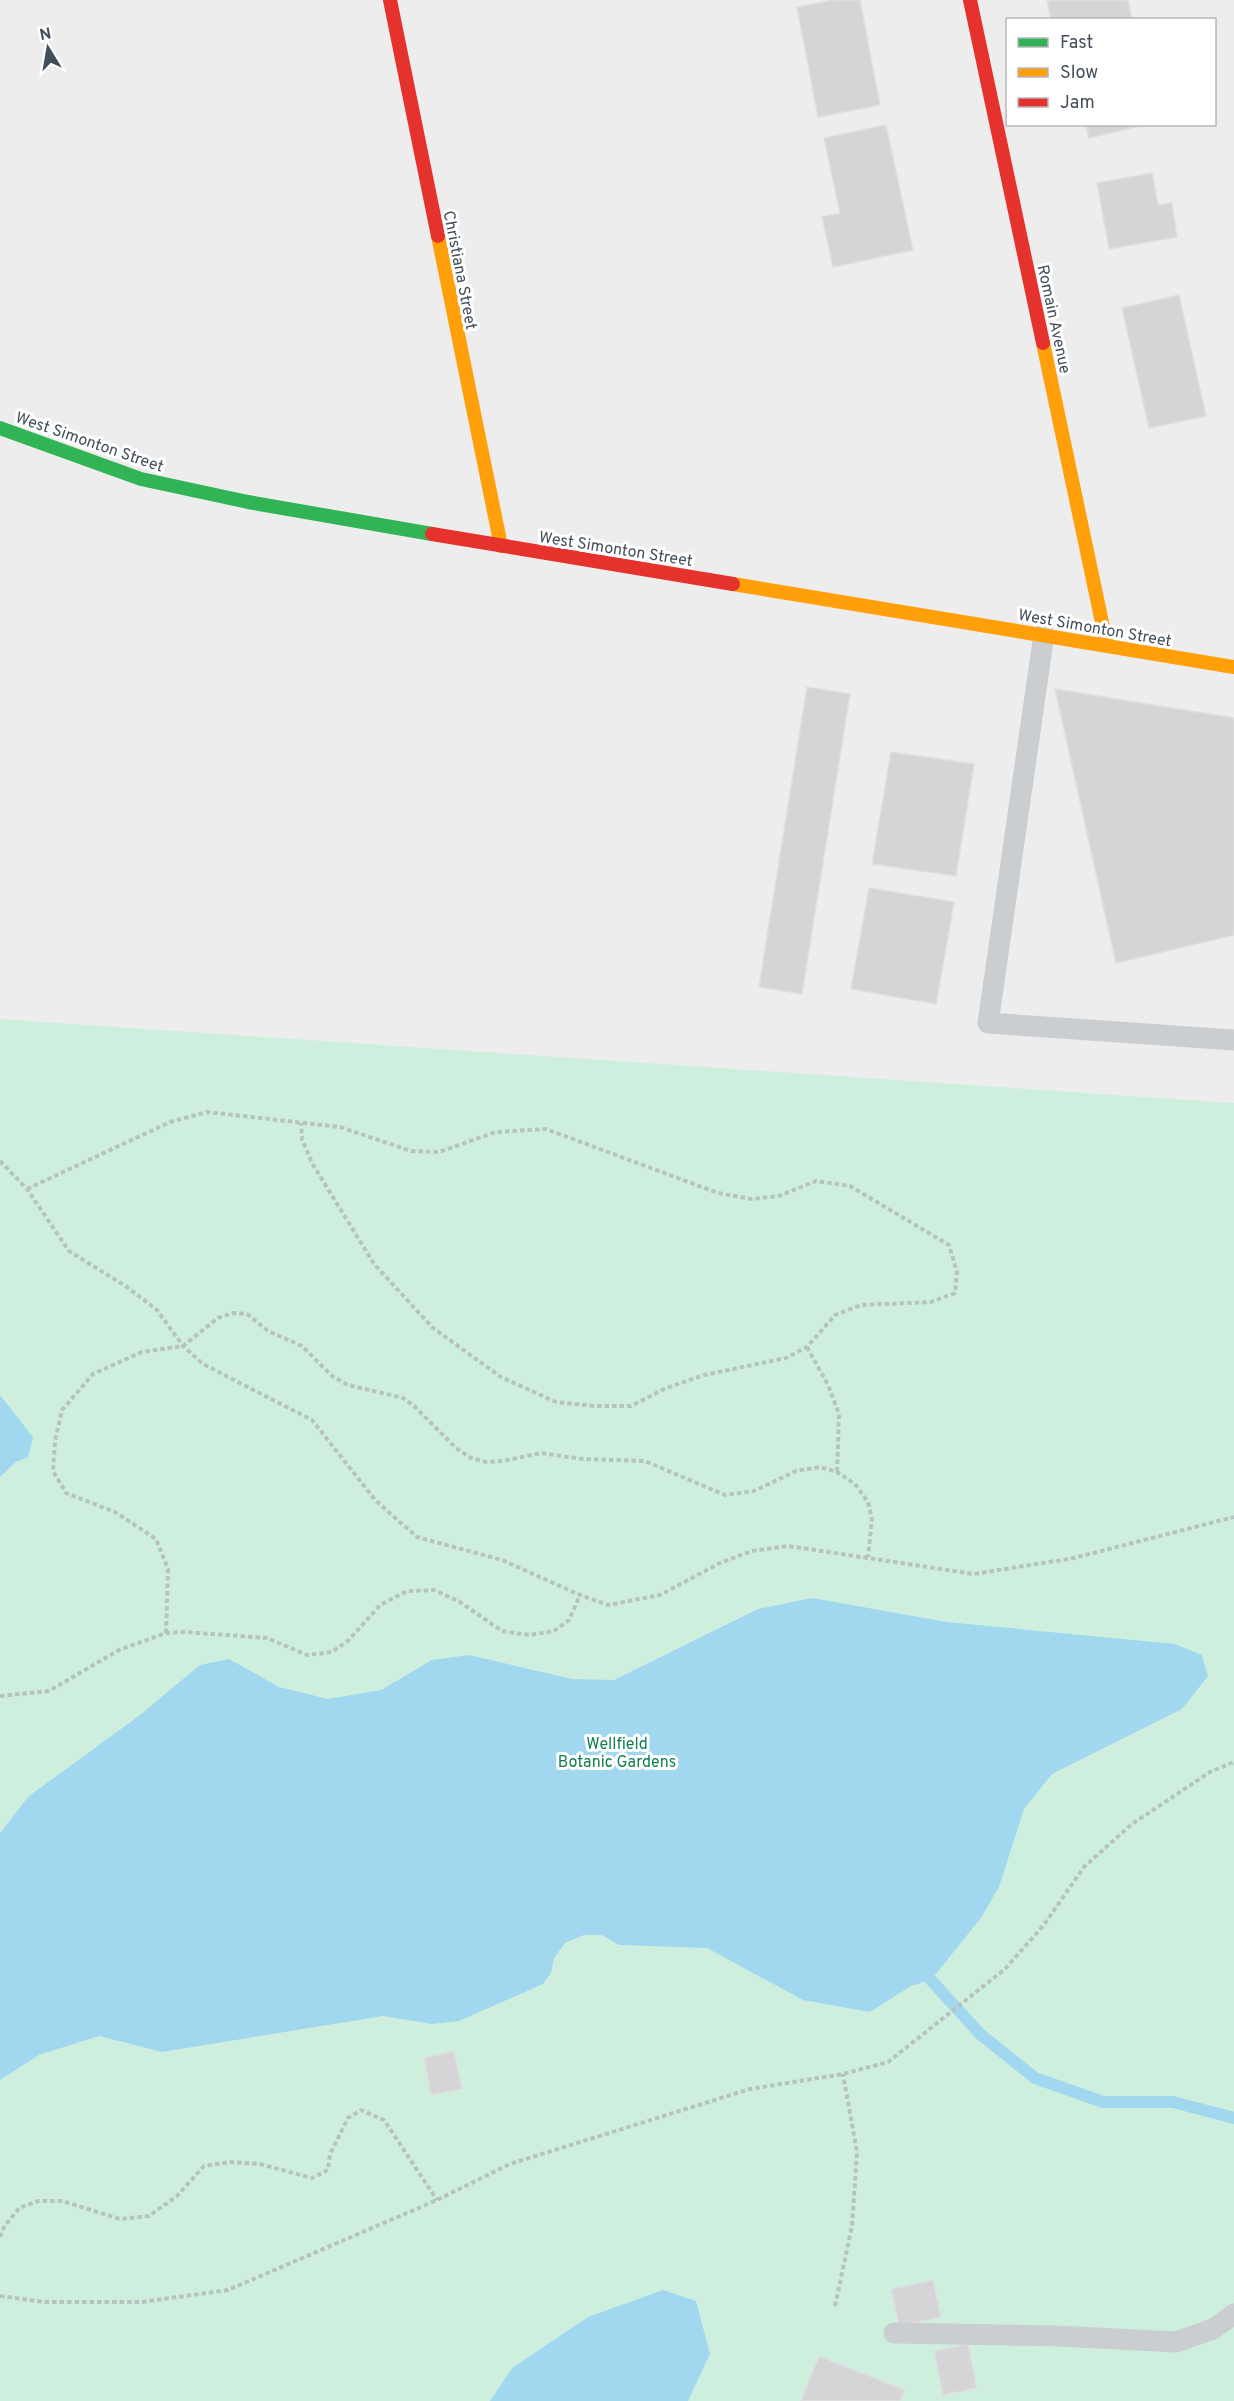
<svg xmlns="http://www.w3.org/2000/svg" width="1234" height="2401" font-family="Overpass,sans-serif">
  <rect width="100%" height="100%" fill="#eeeded"/>
  <path fill="#cfefde" d="M0 1019 1234 1103V2401H0Z"/>
  <path fill="#a1d8f0" d="M0 1395 33 1437 28 1457 16 1462 0 1477Z
    M812 1598 947 1622 1175 1644 1202 1655 1208 1676 1182 1709 1052 1774 1024 1809 999 1887 981 1918 931 1980 911 1986 870 2012 803 2000 707 1948 619 1945 602 1935H584L565 1943 554 1958 551 1973 543 1984 459 2021 432 2024 383 2016 162 2052 99 2036 39 2055 0 2080V1833L29 1796 140 1715 200 1665 229 1659 279 1687 328 1699 381 1690 432 1660 469 1655 572 1679 614 1680 758 1609Z
    M663 2290 696 2301 710 2354 688 2401H490L512 2368 588 2317Z"/>
  <g fill="none" stroke-linecap="round" stroke-linejoin="round">
    <path stroke="#a1d8f0" stroke-width="12" d="M931 1980 980 2034 1035 2078 1103 2102H1173L1234 2118"/>
  </g>
  <path fill="#d5d5d7" stroke="#dfdfe0" stroke-width="1.5" d="M834 0H860L880 105 818 117 797 7Z
    M1047 0H1128L1132 20H1051Z
    M1086 124H1149L1089 138Z
    M886 125 913 250 833 267 822 217 840 213 824 138Z
    M1152 173 1158 205 1172 203 1177 237 1109 249 1097 183Z
    M1179 295 1206 416 1149 428 1122 308Z
    M807 687 850 694 802 994 759 987Z
    M1055 689 1234 718V935L1116 963Z
    M891 752 974 764 956 876 872 864Z
    M869 888 954 902 936 1004 851 989Z
    M454 2051 462 2089 431 2095 424 2058Z
    M933 2280 941 2317 899 2326 891 2289Z
    M968 2344 977 2388 943 2395 934 2351Z
    M819 2356 905 2390 900 2401H801Z"/>
  <g fill="none" stroke-linecap="round" stroke-linejoin="round">
    <path stroke="#b6c3c1" stroke-width="4" stroke-dasharray="4.5 3" stroke-linecap="butt" d="M0 1161 27 1189 69 1251 127 1287 157 1310 183 1346 203 1364 312 1420 376 1501 417 1537 502 1560 580 1595 608 1605 660 1595 720 1563 752 1551 788 1546 974 1574 1074 1558 1234 1517
      M27 1189 170 1122 207 1112 340 1127 411 1151 439 1152 496 1132 546 1129 718 1193 752 1199 779 1196 816 1181 850 1186 949 1245 957 1272 955 1293 931 1302 861 1305 835 1315 807 1347 786 1358 704 1375 664 1389 631 1406H595L556 1402 501 1377 433 1328 374 1264 312 1163 302 1139 301 1123
      M807 1347 828 1385 839 1414 837 1472
      M166 1633 168 1569 156 1539 115 1512 66 1493 53 1471 55 1441 62 1410 93 1374 142 1352 183 1346 218 1318 233 1313 247 1314 268 1331 302 1346 332 1376 348 1385 403 1398 413 1405 456 1448 471 1458 487 1462 503 1461 541 1453 582 1459 645 1461 725 1495 754 1491 796 1471 820 1467 837 1472 855 1484 868 1502 872 1519 868 1557
      M0 1696 49 1691 119 1650 166 1633 184 1632 267 1638 307 1655 332 1652 349 1640 380 1605 407 1591 434 1590 460 1602 502 1631 529 1635 554 1631 569 1620 580 1595
      M0 2237 2 2230 19 2208 38 2201H62L120 2219 149 2216 177 2196 204 2166 230 2162 260 2164 312 2178 328 2170 330 2154 348 2118 361 2110 384 2120 437 2200
      M0 2296 44 2302H142L228 2290 437 2200 510 2164 750 2089 843 2074 888 2062 1005 1969 1043 1926 1084 1867 1132 1824 1210 1772 1234 1762
      M835 2306 852 2226 857 2152 843 2074"/>
    <path stroke="#cbced1" stroke-width="21" d="M1044 634 988 1023 1234 1040
      M894 2333 1058 2336 1176 2342 1213 2329 1234 2314"/>
    <path stroke="#30b455" stroke-width="14" d="M0 428 141 479 248 502 432 534"/>
    <path stroke="#ff9f0a" stroke-width="14" d="M438 236 501 546
      M1043 343 1107 646
      M733 584 1234 667"/>
    <path stroke="#e5322d" stroke-width="14" d="M390 0 438 236
      M970 0 1043 343
      M432 534 733 584"/>
  </g>
  <g text-anchor="middle" stroke-width="6" stroke-linejoin="round" paint-order="stroke">
    <g font-size="16" fill="#434e5b" stroke="#fff">
      <text transform="translate(461 270) rotate(79)" y="6">Christiana Street</text>
      <text transform="translate(1055 319) rotate(78)" y="6">Romain Avenue</text>
      <text transform="translate(90 441) rotate(19)" y="6">West Simonton Street</text>
      <text transform="translate(616 548) rotate(9)" y="6">West Simonton Street</text>
      <text transform="translate(1095 627) rotate(10)" y="6">West Simonton Street</text>
    </g>
    <g font-size="16" fill="#108052" stroke="#fff">
      <text x="617" y="1749">Wellfield<tspan x="617" dy="18">Botanic Gardens</tspan></text>
    </g>
  </g>
  <rect x="1006" y="18" width="210" height="108" fill="#ffffff" stroke="#b4b8bd" stroke-width="1.5"/>
  <rect x="1018" y="38" width="30" height="9" fill="#30b455" stroke="#b4b8bd" stroke-width="1.5"/>
  <text x="1060" y="48" font-size="18" fill="#434e5b">Fast</text>
  <rect x="1018" y="68" width="30" height="9" fill="#ff9f0a" stroke="#b4b8bd" stroke-width="1.5"/>
  <text x="1060" y="78" font-size="18" fill="#434e5b">Slow</text>
  <rect x="1018" y="98" width="30" height="9" fill="#e5322d" stroke="#b4b8bd" stroke-width="1.5"/>
  <text x="1060" y="108" font-size="18" fill="#434e5b">Jam</text>
  <g transform="translate(48 48) rotate(349)" stroke="#ffffff" stroke-width="4.5" paint-order="stroke">
  <path d="M0-4.5L10 22L0 15L-10 22Z" fill="#434e5b"/>
  <text y="-9" font-size="16" font-weight="bold" text-anchor="middle" fill="#434e5b">N</text>
  </g>
</svg>
